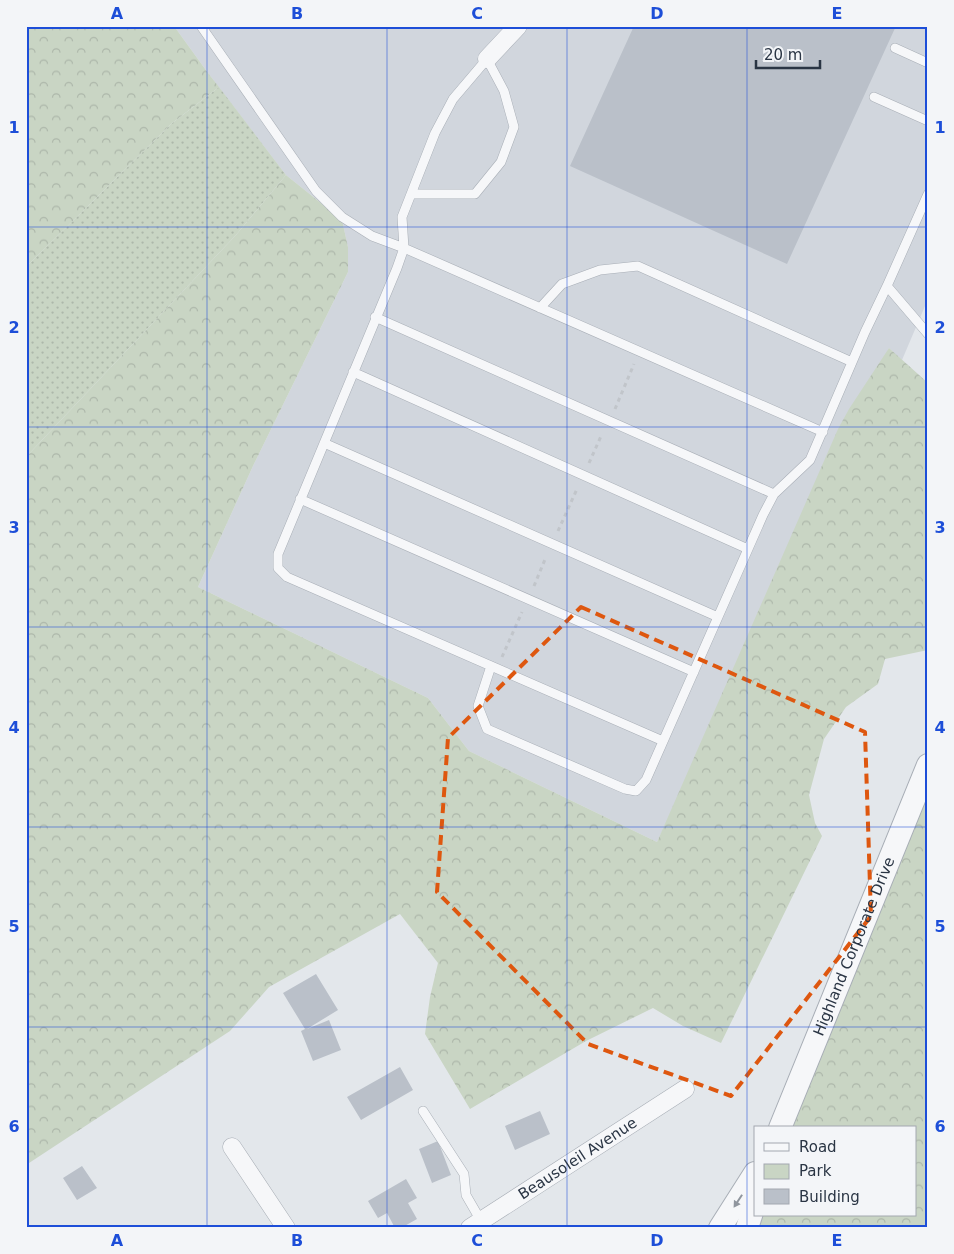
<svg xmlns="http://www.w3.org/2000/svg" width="954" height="1254" font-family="'DejaVu Sans',sans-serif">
  <defs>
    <pattern id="green-dots" width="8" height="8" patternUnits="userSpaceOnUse" patternTransform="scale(1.25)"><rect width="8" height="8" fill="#c9d5c4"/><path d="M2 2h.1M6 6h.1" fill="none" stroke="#adb7aa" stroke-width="1.8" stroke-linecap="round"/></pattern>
    <pattern id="forest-crowns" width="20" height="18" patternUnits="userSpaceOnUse" patternTransform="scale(1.25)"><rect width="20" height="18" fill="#c9d5c4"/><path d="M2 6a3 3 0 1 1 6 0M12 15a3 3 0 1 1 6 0" fill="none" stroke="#adb7aa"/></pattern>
  </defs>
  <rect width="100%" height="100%" fill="#e3e7eb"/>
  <path fill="#d1d6dd" d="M174 26H928V299L902 360 889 348 657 842 469 751 428 698 198 587 253 466 348 272V247L342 220 286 175 208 73Z"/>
  <path fill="url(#green-dots)" d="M219 87 286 175 236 235 26 457V267L171 124Z"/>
  <path fill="url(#forest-crowns)" d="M26 26H174L208 73 219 87 171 124 26 267Z
    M286 175 342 220 348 247V272L253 466 198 587 428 698 469 751 657 842 838 429 849 409 889 348 928 383V650L885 659 878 684 846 707 824 739 809 795 815 823 822 836 721 1043 683 1026 653 1008 586 1041 470 1109 425 1034 430 997 438 963 400 914 269 987 230 1031 26 1165V457L236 235Z
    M928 764V1228H737L755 1215H915V1128H778Z"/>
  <path fill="#bac0c9" d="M634 26H896L787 264 570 166Z
    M316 974 338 1010 307 1029 329 1020 341 1050 313 1061 301 1031 305 1029 283 993Z
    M400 1067 413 1090 361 1120 347 1097Z
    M540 1111 550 1134 515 1150 505 1126Z
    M438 1141 451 1175 432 1183 419 1149Z
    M82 1166 97 1188 77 1200 63 1178Z
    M406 1179 417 1198 408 1203 417 1219 401 1228H395L387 1213 378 1218 368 1201Z"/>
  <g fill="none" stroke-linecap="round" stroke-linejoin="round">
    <defs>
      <path id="service" d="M201 26 316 191 342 217 372 236 404 248 823 432
        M895 48 928 63
        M874 97 928 121
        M411 194H475L501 162 514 127 504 91 487 59 453 99 435 133 402 217 404 248 397 268 278 554V568L287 577 663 741
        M887 286 928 334
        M540 308 562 284 600 270 638 266 852 362
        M375 317 774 494
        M353 372 748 549
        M324 443 718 617
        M300 499 694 672
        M491 666 478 706 487 729 625 789 636 791 646 780 763 515 774 494 810 460 865 332 887 286 928 194
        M423 1111 464 1174 466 1195 481 1221"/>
      <g id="minor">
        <path d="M487 59 518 26"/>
        <path d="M232 1147 286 1228"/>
        <path id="s1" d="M470 1228 685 1089"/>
      </g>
      <g id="tertiary">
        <path id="s2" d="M780 1128 928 765"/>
        <path d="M720 1228 755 1173"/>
        <path d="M747 1228 755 1203"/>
      </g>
    </defs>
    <use href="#service" stroke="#a8aeb6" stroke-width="10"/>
    <use href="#minor" stroke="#a8aeb6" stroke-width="19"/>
    <use href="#tertiary" stroke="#a8aeb6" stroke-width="24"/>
    <path stroke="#c1c5ca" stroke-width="3" stroke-dasharray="4 4" stroke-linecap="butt" d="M615 409 634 364
      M589 463 602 434
      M558 531 577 489
      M534 586 546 557
      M502 657 522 612"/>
    <use href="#service" stroke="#f6f7f9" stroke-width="9"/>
    <use href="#minor" stroke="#f6f7f9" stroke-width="18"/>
    <use href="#tertiary" stroke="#f6f7f9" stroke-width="22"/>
  </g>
  <defs><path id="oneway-solid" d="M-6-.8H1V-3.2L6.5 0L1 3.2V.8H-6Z" transform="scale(1.25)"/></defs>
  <use fill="#90969e" href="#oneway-solid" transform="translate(738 1201) rotate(123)"/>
  <path fill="none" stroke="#de570f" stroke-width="4" stroke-dasharray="10 6" stroke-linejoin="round" d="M581 607 865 732 871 916 731 1096 588 1044 437 892 448 738Z"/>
  <path fill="none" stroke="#1d4ed8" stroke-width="1" stroke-opacity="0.55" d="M207 26V1228M387 26V1228M567 26V1228M747 26V1228M26 227H928M26 427H928M26 627H928M26 827H928M26 1027H928"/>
  <g text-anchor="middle" stroke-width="4.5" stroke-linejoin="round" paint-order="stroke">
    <g font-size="15" fill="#2a3544" stroke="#f3f5f8">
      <text dy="5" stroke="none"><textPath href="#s2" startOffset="196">Highland Corporate Drive</textPath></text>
      <text dy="5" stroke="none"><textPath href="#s1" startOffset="128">Beausoleil Avenue</textPath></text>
    </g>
  </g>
  <rect width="954" height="1254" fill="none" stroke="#f3f5f8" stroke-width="55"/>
  <rect x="754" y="1126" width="162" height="90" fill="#f3f5f8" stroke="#a3a8b0"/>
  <rect x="764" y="1143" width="25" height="8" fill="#f6f7f9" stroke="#a3a8b0"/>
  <text x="799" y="1152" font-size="15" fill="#2a3544">Road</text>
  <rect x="764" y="1164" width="25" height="15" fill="#c9d5c4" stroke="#a3a8b0"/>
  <text x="799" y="1176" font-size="15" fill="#2a3544">Park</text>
  <rect x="764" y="1189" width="25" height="15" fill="#bac0c9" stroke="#a3a8b0"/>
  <text x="799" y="1202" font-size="15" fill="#2a3544">Building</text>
  <path d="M756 60v8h64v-8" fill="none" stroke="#2a3544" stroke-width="2.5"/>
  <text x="764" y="60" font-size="15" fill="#2a3544" stroke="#f3f5f8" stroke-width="4" paint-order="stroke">20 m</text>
  <rect x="28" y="28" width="898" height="1198" fill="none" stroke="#1d4ed8" stroke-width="2"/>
  <g font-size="16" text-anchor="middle" font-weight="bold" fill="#1d4ed8">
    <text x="117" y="19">A</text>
    <text x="297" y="19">B</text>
    <text x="477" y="19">C</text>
    <text x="657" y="19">D</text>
    <text x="837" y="19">E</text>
    <text x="14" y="133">1</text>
    <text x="940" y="133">1</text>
    <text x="14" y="333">2</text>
    <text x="940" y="333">2</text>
    <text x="14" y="533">3</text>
    <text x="940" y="533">3</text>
    <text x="14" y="733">4</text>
    <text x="940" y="733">4</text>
    <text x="14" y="932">5</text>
    <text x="940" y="932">5</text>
    <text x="14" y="1132">6</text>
    <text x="940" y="1132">6</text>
    <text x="117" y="1246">A</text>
    <text x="297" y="1246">B</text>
    <text x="477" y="1246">C</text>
    <text x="657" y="1246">D</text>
    <text x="837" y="1246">E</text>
  </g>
</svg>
